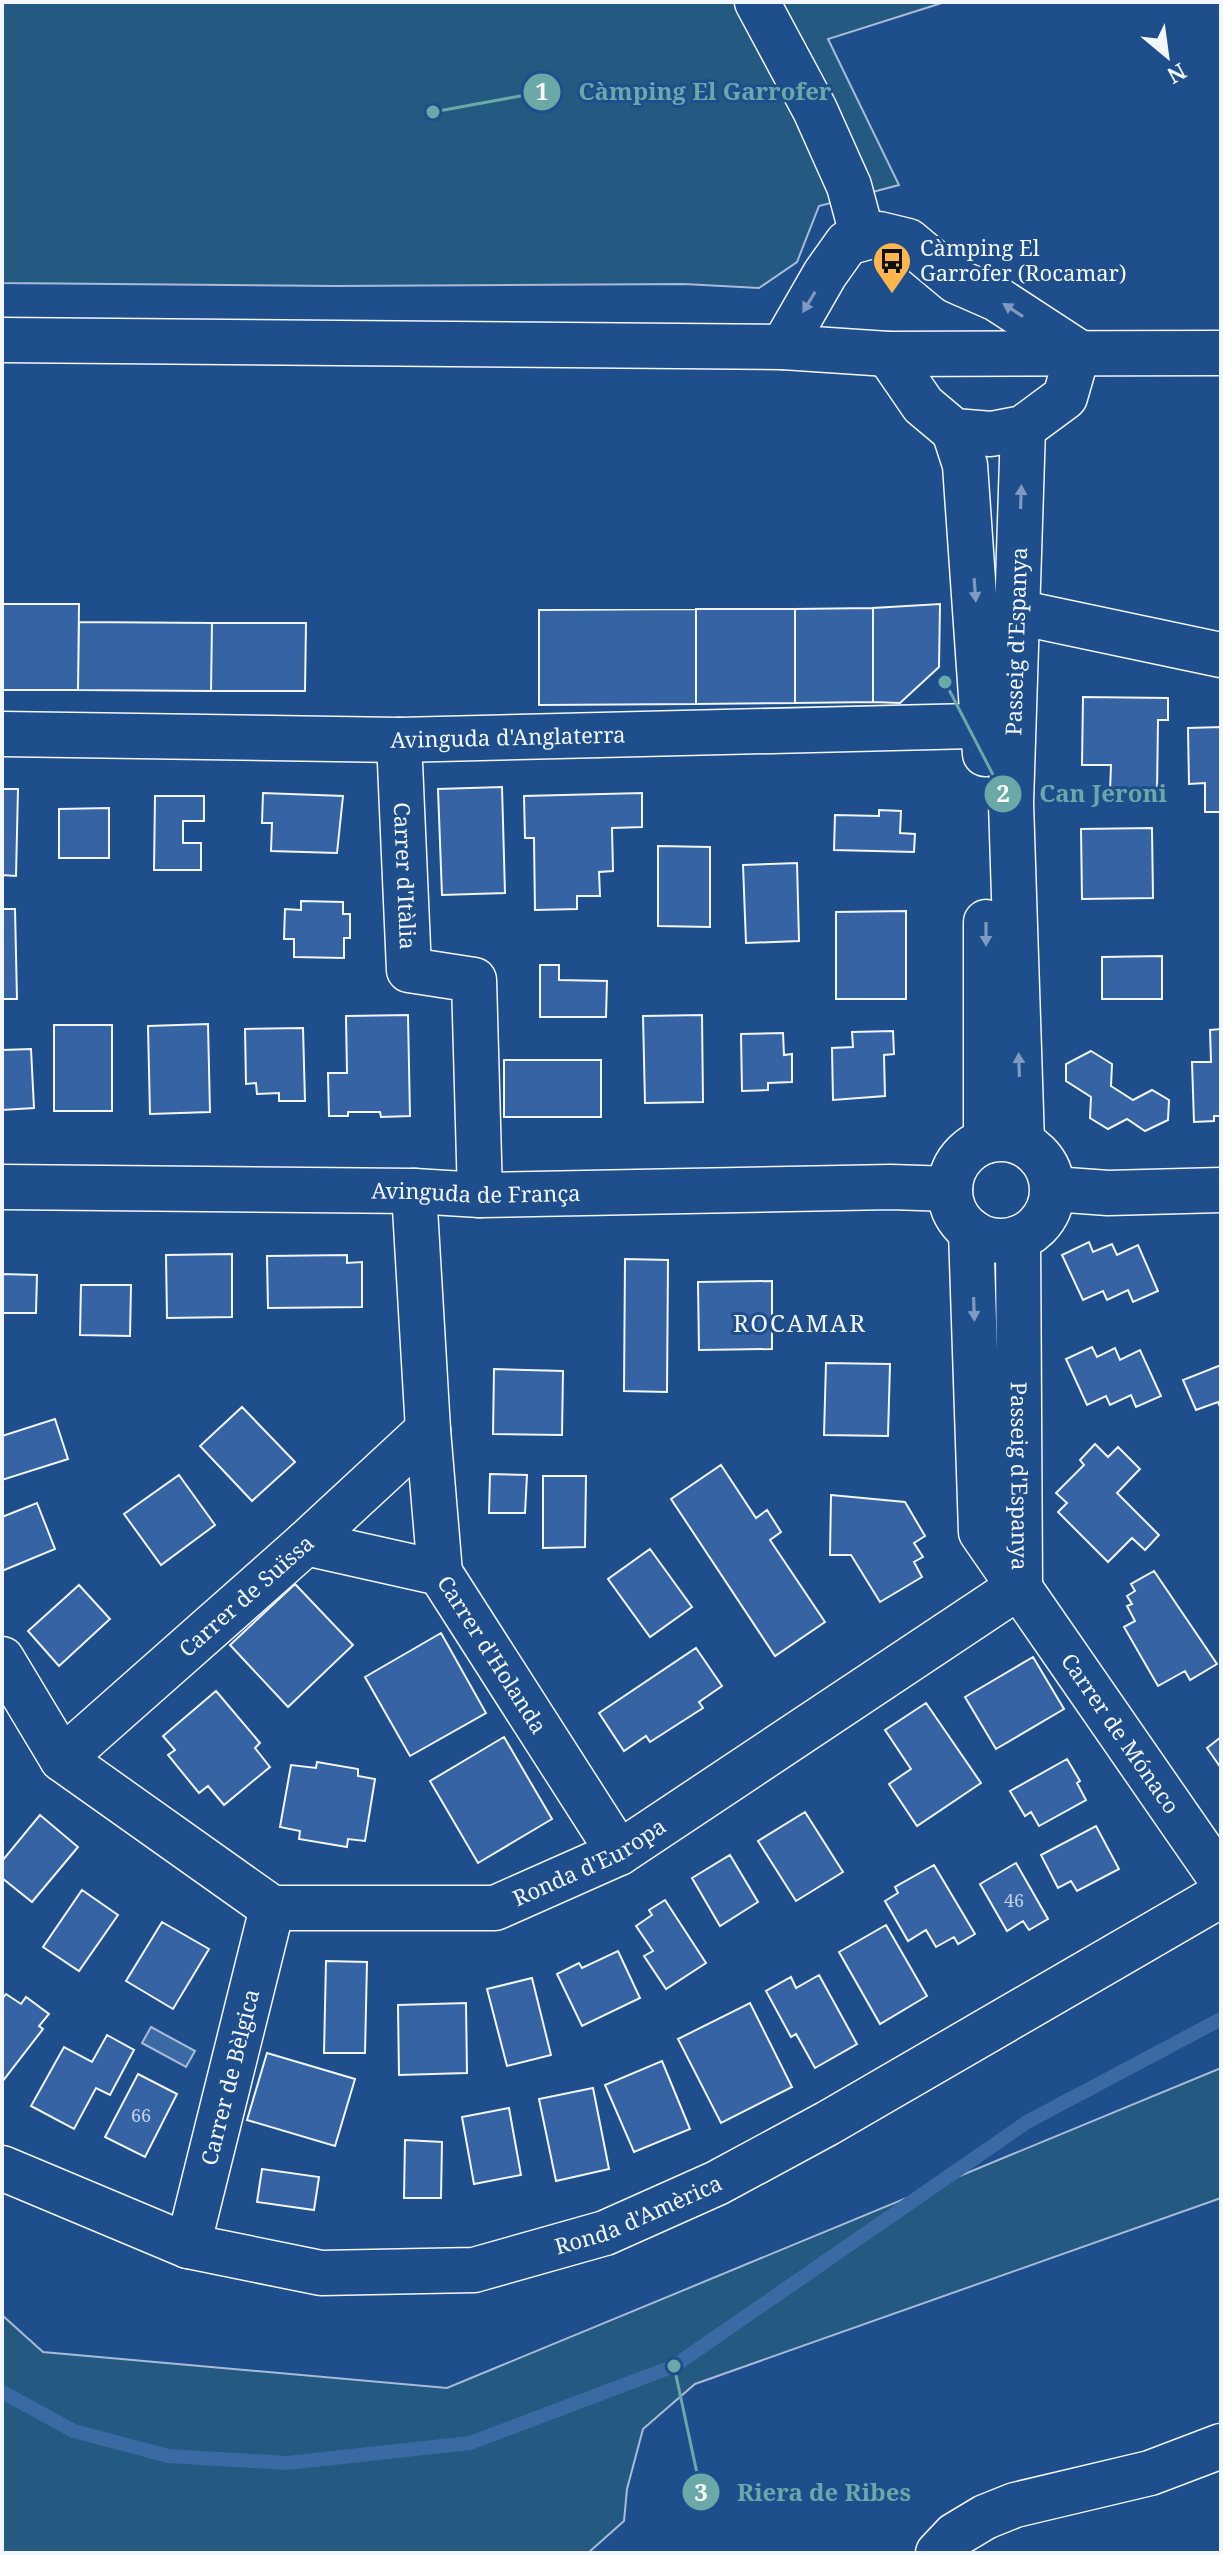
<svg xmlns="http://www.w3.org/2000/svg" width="1223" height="2555" font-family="'Noto Serif',serif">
  <rect width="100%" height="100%" fill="#1f4e8c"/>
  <path fill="#245a82" stroke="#a8bbd7" stroke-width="2" d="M2 2H945L828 39 899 185 819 206 797 262 759 288 684 284 336 286 2 283Z
    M1221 2068V2198L695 2384 643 2429 627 2489 624 2521 588 2553H2V2315L43 2352 447 2388Z"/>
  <path fill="#3b69a3" stroke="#a8bbd7" stroke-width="2" d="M151 2027 195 2051 186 2067 142 2043Z"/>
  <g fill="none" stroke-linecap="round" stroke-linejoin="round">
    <path stroke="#3b69a3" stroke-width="14" d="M2 2392 74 2431 168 2456 287 2463 470 2443 674 2366 1027 2122 1221 2019"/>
  </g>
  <path fill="#3563a3" stroke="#f2f6ff" stroke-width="2" d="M2 604H79L78 690H2Z
    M940 604 939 667 900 703 873 702V608Z
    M873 608V702L795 703V609Z
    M696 609V704L539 705V610Z
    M696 609H795V703L696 704Z
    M79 622 212 623 211 691 78 690Z
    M212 623H306L305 691H211Z
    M1083 697 1168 698V720H1158L1157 793 1110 792 1111 765H1082Z
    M1221 727V812H1205V783L1189 784 1188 728Z
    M502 787 505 893 442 895 438 789Z
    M2 789H18L16 876 2 875Z
    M263 793 343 796 337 853 271 851 272 823H262Z
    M642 793V827L612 828 613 871 599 872 600 896H577V909L535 910 534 838H525L524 796Z
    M155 796H204V821H183V843H201V870H154Z
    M109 808V858H59V809Z
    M879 810 901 811 900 833 915 834 914 852 834 850 835 815 879 816Z
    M1152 828 1153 898 1082 899 1081 829Z
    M658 846 710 847V927L658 926Z
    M797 863 799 941 746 943 743 865Z
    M301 901 343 902V914H350V938H344V958L294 957V939H284L285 909 301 910Z
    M2 909H15L17 999H2Z
    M906 911V999H836V912Z
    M1162 956V999H1102V957Z
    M540 965H559V980L607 981 606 1017H540Z
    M408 1015 410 1116 381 1117 380 1112H348V1116H329L328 1073H347L346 1016Z
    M702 1015 703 1102 645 1103 643 1016Z
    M208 1024 210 1112 150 1114 148 1026Z
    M54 1025H112V1111H54Z
    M303 1028 305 1101H279V1093L257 1094 256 1083 246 1084 245 1029Z
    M1221 1029V1116H1214V1121L1194 1122 1192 1062H1211L1210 1030Z
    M893 1031 894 1054 884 1055 885 1096 833 1100 832 1048 853 1047 852 1032Z
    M783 1033 784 1055 792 1054V1082L768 1083V1090L742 1091 741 1034Z
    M31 1049 34 1108 2 1110V1050Z
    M1091 1051 1112 1064 1111 1086 1133 1100 1152 1090 1169 1100 1168 1120 1145 1131 1127 1119 1108 1129 1090 1118 1091 1097 1066 1081V1064Z
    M504 1060H601V1117H504Z
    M1089 1242 1093 1252 1112 1244 1117 1255 1138 1245 1158 1291 1133 1302 1128 1290 1107 1300 1103 1291 1083 1300 1062 1255Z
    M232 1254V1317L167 1318 166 1255Z
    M347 1255V1263L362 1262V1307L268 1308 267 1256Z
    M625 1259 668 1260 667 1392 624 1391Z
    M2 1274 37 1275 36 1313H2Z
    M772 1281V1349L699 1350 698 1282Z
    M81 1285H131L130 1336 80 1335Z
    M1092 1347 1097 1357 1115 1348 1120 1360 1140 1350 1161 1396 1136 1407 1131 1395 1110 1405 1106 1396 1087 1405 1066 1359Z
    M826 1363 890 1364 888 1436 824 1435Z
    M1221 1365V1409L1218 1402 1196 1410 1183 1380Z
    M494 1369 563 1371 562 1435 493 1434Z
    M242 1407 295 1462 252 1501 200 1446Z
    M55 1419 68 1459 2 1480V1436Z
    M1095 1444 1108 1457 1118 1447 1140 1469 1117 1493 1159 1535 1145 1550 1132 1538 1108 1562 1058 1512 1067 1503 1056 1493 1084 1465 1080 1460Z
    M721 1465 756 1518 767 1510 781 1532 770 1540 825 1622 775 1656 671 1499Z
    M490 1474 527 1475 525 1513H489Z
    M179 1475 215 1525 161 1565 124 1514Z
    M543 1476H586L585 1547 543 1548Z
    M831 1495 905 1502 925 1536 914 1543 923 1557 914 1562 922 1577 880 1602 851 1555H830Z
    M37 1503 55 1549 2 1571V1517Z
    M650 1549 692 1607 650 1637 608 1579Z
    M1154 1571 1217 1664 1190 1680 1185 1671 1158 1686 1124 1627 1135 1621 1127 1606 1132 1604 1127 1596 1135 1591 1131 1584Z
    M295 1584 353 1645 288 1707 230 1645Z
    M79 1585 110 1619 59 1666 28 1631Z
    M441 1633 486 1713 410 1756 365 1677Z
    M696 1648 722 1686 699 1702 703 1708 650 1742 646 1736 624 1751 599 1713Z
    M1033 1657 1064 1709 996 1749 965 1697Z
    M216 1691 260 1743 255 1748 270 1767 224 1805 208 1786 199 1793 168 1755 175 1750 163 1736Z
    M926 1703 981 1783 917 1826 889 1784 911 1769 885 1730Z
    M504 1737 552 1819 478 1863 430 1781Z
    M1221 1737V1768L1207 1748Z
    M1067 1759 1080 1781 1077 1783 1086 1800 1039 1826 1031 1812 1025 1816 1010 1791Z
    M317 1762 358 1769V1776L375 1779 365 1841 348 1839 347 1847 299 1839 300 1831 280 1827 291 1765 316 1768Z
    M805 1812 843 1872 796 1901 758 1841Z
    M40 1815 78 1847 32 1902 2 1878V1861Z
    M1096 1826 1119 1869 1077 1891 1071 1881 1058 1888 1041 1855Z
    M730 1855 758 1902 720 1926 692 1878Z
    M1016 1863 1048 1919 1029 1930 1023 1921 1007 1931 980 1884Z
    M934 1865 975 1934 958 1944 954 1937 936 1947 926 1930 908 1941 885 1901 898 1893 895 1887Z
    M82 1890 118 1915 79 1971 43 1947Z
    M665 1900 706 1963 666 1989 644 1956 653 1951 636 1926 652 1915 649 1910Z
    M162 1922 209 1949 173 2009 126 1981Z
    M886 1925 927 1996 880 2024 839 1952Z
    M618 1951 640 1998 582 2026 557 1974 579 1963 582 1968Z
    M326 1961 367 1962 365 2053H324Z
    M819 1975 857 2044 815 2068 796 2034 791 2037 766 1991 791 1977 796 1988Z
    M532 1978 551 2055 507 2066 487 1989Z
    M6 1994 21 2004 26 1997 49 2014 39 2026 43 2029 2 2082V1999Z
    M466 2003 467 2073 399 2075 398 2005Z
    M750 2003 792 2087 721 2123 678 2039Z
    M107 2035 134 2050 110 2095 96 2088 74 2129 31 2106 64 2047 92 2062Z
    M267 2053 355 2079 335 2146 247 2120Z
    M662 2061 690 2129 634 2152 605 2085Z
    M138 2074 177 2094 145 2157 105 2137Z
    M593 2088 609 2169 556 2181 539 2099Z
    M509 2108 521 2175 474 2184 462 2117Z
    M405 2140 442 2142 441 2198H404Z
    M262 2169 319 2177 314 2210 257 2202Z"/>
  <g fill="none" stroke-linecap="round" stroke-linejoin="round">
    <defs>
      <g id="minor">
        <path d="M757 2 815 110 849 186 863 238"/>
        <path d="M2 340 783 347 888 354 1221 353"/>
        <path d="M783 347 825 274 847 243 879 234 908 241 956 281 997 299 1078 352 1065 397 1023 428 991 434 954 431 923 405 888 354"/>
        <path d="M954 431 965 465 985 754"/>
        <path d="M1017 612 1221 655"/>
        <path id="s1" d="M2 734 399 740 1013 725"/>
        <path id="s2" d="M399 740 409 970 474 980 480 1195"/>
        <path d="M986 922V1141"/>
        <circle cx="1001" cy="1190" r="51"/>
        <path id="s3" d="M1022 1143 1011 803 1023 428"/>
        <path id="s4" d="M2 1187 414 1191 480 1195 891 1187 950 1189"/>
        <path d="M1053 1189 1108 1193 1221 1190"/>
        <path d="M414 1191 428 1430 440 1573"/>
        <path id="s5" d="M971 1231 981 1532 1221 1879"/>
        <path id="s6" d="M1018 1238 1020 1586"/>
        <path id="s7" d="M306 1543 440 1573 619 1853"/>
        <path id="s8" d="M2 1659 62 1759 272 1908H495L619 1853 1020 1586"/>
        <path id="s9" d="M62 1759 306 1543 428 1430"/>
        <path id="s10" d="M2 2168 188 2246 321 2273 474 2270 605 2233 717 2183 828 2123 1221 1895"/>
        <path id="s11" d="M188 2246 272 1908"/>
        <path d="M938 2553 955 2535 985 2517 1015 2505 1150 2473 1221 2446"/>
      </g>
    </defs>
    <use href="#minor" stroke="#f2f6ff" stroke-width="47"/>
    <use href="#minor" stroke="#1f4e8c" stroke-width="44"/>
  </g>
  <defs><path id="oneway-solid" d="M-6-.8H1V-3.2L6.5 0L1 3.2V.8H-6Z" transform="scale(2)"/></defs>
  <g fill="#7e9ac0">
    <use href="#oneway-solid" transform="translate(809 302) rotate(121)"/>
    <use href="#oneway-solid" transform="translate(1013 310) rotate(-147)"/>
    <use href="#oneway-solid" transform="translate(1021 497) rotate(-88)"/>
    <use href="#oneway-solid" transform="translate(975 590) rotate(86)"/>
    <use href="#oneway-solid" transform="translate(986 934) rotate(90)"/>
    <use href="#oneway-solid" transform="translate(1019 1065) rotate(-92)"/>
    <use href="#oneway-solid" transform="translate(974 1309) rotate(88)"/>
  </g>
  <defs>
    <symbol id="bus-pin" viewBox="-11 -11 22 30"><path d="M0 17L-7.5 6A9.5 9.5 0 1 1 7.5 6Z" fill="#ffb74d" stroke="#1f4e8c"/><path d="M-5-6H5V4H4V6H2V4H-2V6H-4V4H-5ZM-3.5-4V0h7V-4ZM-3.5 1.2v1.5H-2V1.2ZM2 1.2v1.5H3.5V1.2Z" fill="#111"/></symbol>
  </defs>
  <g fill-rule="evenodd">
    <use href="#bus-pin" x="870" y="239" width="44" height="60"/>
  </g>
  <g text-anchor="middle" stroke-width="6" stroke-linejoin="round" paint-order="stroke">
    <g font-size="18" fill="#c3d1e8">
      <text x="1014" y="1907">46</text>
      <text x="141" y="2122">66</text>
    </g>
    <g font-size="22" fill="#f2f6ff" stroke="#1f4e8c" text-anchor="start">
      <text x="920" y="256">Càmping El<tspan x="920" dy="25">Garrofer (Rocamar)</tspan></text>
    </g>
    <g font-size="22" fill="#f2f6ff" stroke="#1f4e8c">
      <text dy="8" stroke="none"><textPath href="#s3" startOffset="502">Passeig d'Espanya</textPath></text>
      <text dy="8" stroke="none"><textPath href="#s1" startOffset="506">Avinguda d'Anglaterra</textPath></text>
      <text dy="8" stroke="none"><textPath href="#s2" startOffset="136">Carrer d'Itàlia</textPath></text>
      <text dy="8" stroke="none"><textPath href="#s4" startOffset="474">Avinguda de França</textPath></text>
      <text dy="8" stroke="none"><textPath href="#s6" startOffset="238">Passeig d'Espanya</textPath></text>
      <text dy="8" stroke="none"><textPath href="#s9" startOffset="246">Carrer de Suïssa</textPath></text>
      <text dy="8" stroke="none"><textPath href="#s7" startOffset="234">Carrer d'Holanda</textPath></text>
      <text dy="8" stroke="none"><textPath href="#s5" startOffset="546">Carrer de Mónaco</textPath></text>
      <text dy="8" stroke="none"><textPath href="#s8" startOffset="702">Ronda d'Europa</textPath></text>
      <text dy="8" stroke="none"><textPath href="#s11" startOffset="174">Carrer de Bèlgica</textPath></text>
      <text dy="8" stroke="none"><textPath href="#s10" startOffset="664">Ronda d'Amèrica</textPath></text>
    </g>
    <g font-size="24" letter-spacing="2" fill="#f2f6ff" stroke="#1f4e8c">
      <text x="800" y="1332">ROCAMAR</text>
    </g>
  </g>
  <path fill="none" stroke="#6aa9a8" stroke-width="3" d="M433 112L542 92M945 682L1003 794M674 2366L701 2492"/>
  <g fill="#6aa9a8" stroke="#1f4e8c" stroke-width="3">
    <circle cx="433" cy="112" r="8"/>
    <circle cx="945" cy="682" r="8"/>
    <circle cx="674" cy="2366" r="8"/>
    <circle cx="542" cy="92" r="20"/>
    <circle cx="1003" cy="794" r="20"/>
    <circle cx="701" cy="2492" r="20"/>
  </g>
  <g font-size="24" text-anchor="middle" font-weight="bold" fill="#fff">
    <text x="542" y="100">1</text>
    <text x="1003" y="802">2</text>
    <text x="701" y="2501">3</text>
  </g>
  <g font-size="24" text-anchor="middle" font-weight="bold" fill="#6aa9a8" stroke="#1f4e8c" stroke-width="6" stroke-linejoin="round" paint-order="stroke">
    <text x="705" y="100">Càmping El Garrofer</text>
    <text x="1103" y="802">Can Jeroni</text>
    <text x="824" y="2501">Riera de Ribes</text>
  </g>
  <rect width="1223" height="2555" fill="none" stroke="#f2f6ff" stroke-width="8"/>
  <g transform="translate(1167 56) rotate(151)" stroke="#1f4e8c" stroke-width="6" paint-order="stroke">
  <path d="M0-6L14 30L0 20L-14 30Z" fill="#f2f6ff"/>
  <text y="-12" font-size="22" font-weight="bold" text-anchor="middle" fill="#f2f6ff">N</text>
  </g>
</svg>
